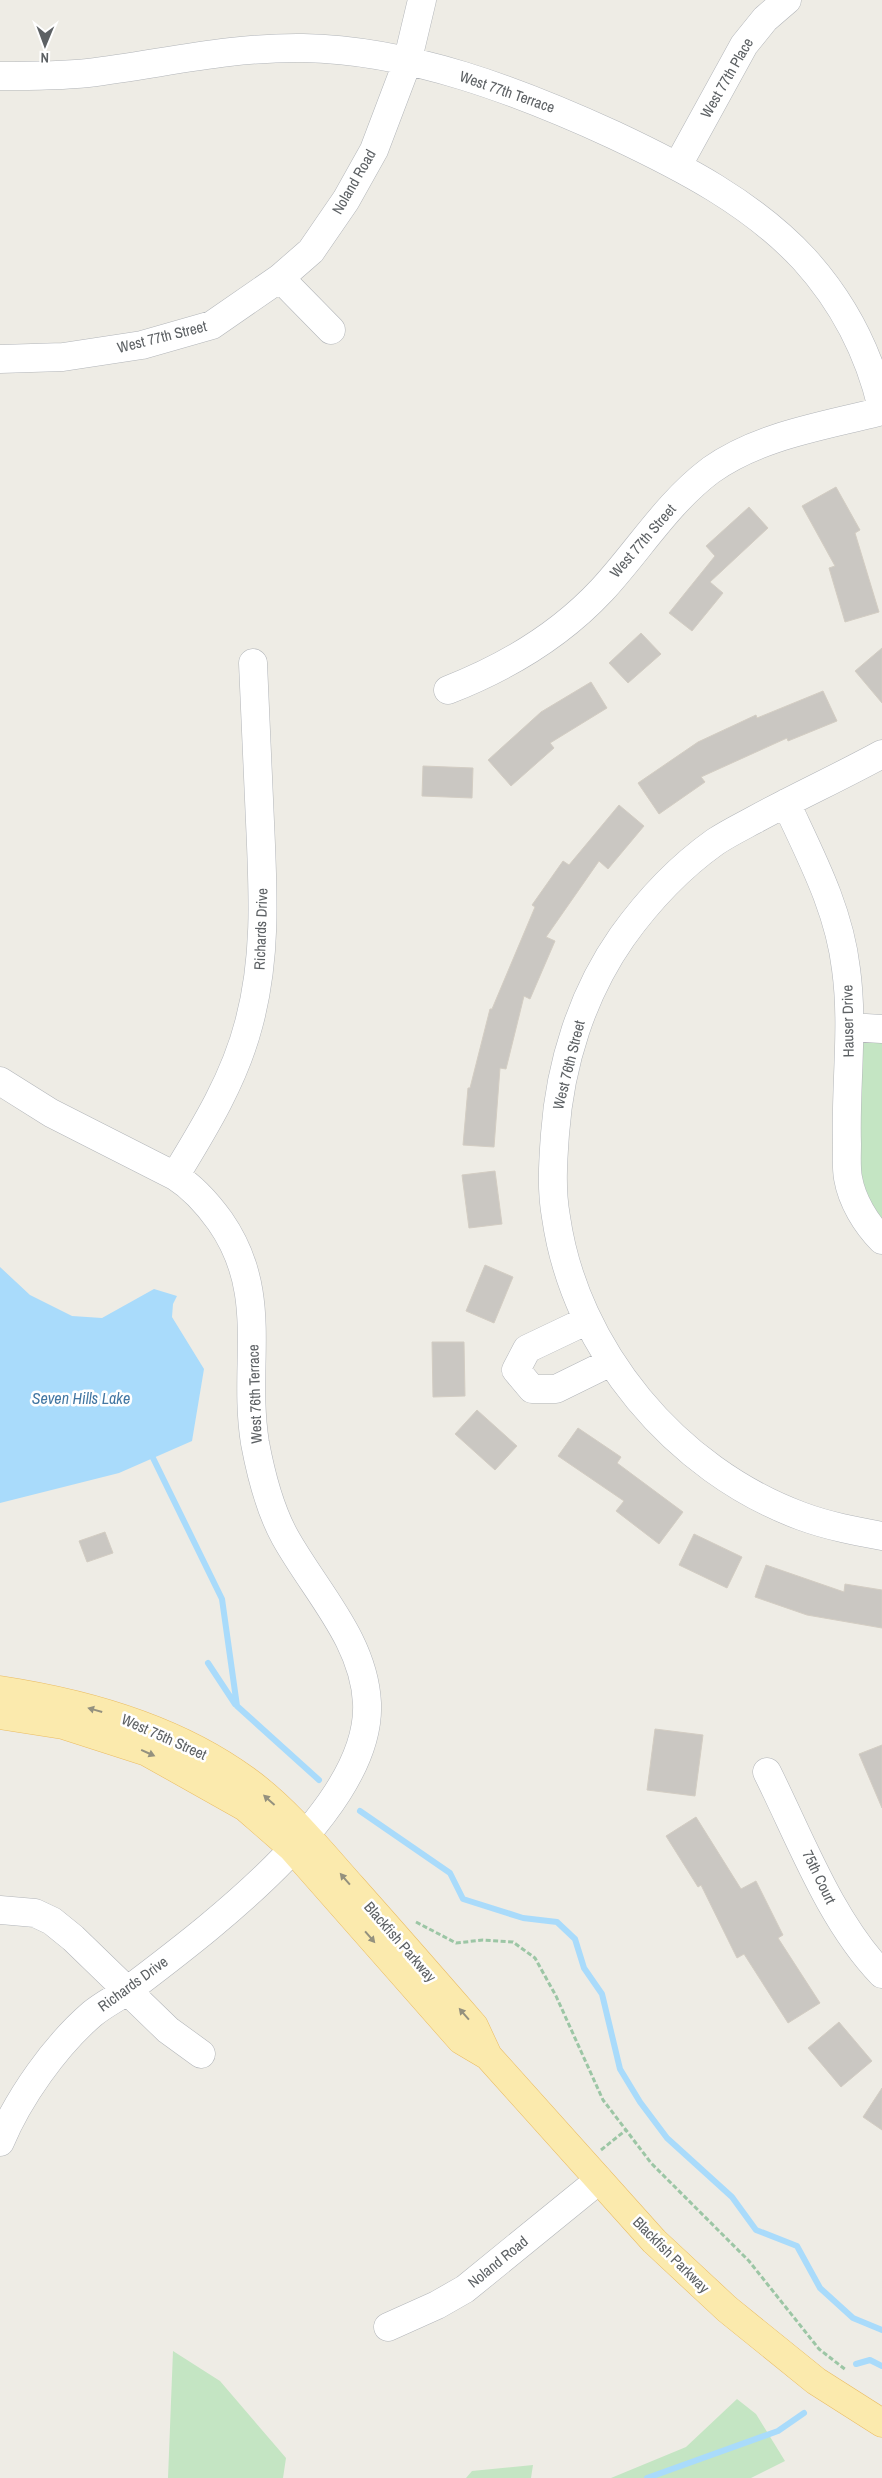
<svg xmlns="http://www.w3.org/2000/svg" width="882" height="2478" font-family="'Archivo Narrow',sans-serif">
  <rect width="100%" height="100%" fill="#eeece5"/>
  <path fill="#c4e5c3" d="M850 1027 882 1029V1240L863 1216Z
    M173 2351 220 2381 286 2458 283 2478H168Z
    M737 2399 756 2414 785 2461 751 2478H611L686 2447Z
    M533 2465 531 2478H466L472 2471Z"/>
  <path fill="#a9dbfb" d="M0 1267 30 1295 72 1316 102 1318 154 1289 177 1296 173 1304 172 1317 204 1369 192 1441 119 1473 0 1503Z"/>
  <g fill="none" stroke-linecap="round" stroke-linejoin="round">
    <path stroke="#a9dbfb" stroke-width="6" d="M153 1458 222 1599 237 1706 319 1780
      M208 1663 235 1704
      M360 1811 450 1873 463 1899 523 1918 557 1922 575 1939 584 1968 602 1994 620 2069 640 2102 667 2138 732 2197 756 2230 797 2246 820 2288 853 2318 882 2330
      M856 2364 870 2360 882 2366
      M647 2478 778 2431 804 2413"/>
  </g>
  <path fill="#cac7c2" stroke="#d3cdc3" d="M836 487 860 530 855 533 879 612 845 622 829 568 835 566 802 506Z
    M749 507 768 528 710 582 723 593 692 631 669 613 715 556 706 546Z
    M641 633 661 654 628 683 609 663Z
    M882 648V703L855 671Z
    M591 682 607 708 550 743 554 748 511 786 488 760 541 712Z
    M823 691 837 721 788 741 787 738 701 777 705 782 659 814 638 783 698 742 756 715 757 718Z
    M423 766 473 768 472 798 422 796Z
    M619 805 644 826 608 869 599 861 546 937 555 941 530 999 524 996 506 1069 500 1068 494 1147 463 1145 468 1088H470L490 1009H492L535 907 532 905 563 861 569 865Z
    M495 1171 502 1224 469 1228 462 1175Z
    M485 1265 513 1277 494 1323 466 1311Z
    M432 1342H464L465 1396 433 1397Z
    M477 1410 517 1446 495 1470 455 1434Z
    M578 1428 621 1457 617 1463 683 1512 659 1544 616 1511 624 1501 558 1456Z
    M105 1532 113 1553 87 1562 79 1541Z
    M694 1534 742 1557 727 1588 679 1565Z
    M766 1565 844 1592 845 1584 882 1590V1628L807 1615 755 1597Z
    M655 1729 703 1735 695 1796 647 1790Z
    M882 1745V1808L859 1754Z
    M696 1817 741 1889 756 1881 783 1935 778 1938 820 2003 788 2023 744 1954 737 1958 701 1885 698 1887 666 1836Z
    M839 2022 872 2061 841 2087 808 2048Z
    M882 2088V2130L863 2117Z"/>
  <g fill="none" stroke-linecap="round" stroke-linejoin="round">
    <defs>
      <path id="minor" d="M0 76C29 76 59 76 88 73 162 64 227 47 303 48 411 50 518 91 614 135 682 167 752 203 804 259 842 301 869 352 882 408
        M678 165 744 45 765 19 787 0
        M280 278 331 330
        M0 359 63 357 142 345 212 325 280 278 311 251 346 200 374 150 407 63 422 0
        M448 690C507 667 559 636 602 590 639 550 667 503 711 470 760 435 825 426 882 411
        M882 754C840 777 796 797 754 820 741 827 727 834 715 842 680 867 647 902 622 937 582 994 560 1064 555 1134 553 1162 551 1189 556 1217 575 1350 676 1470 801 1516 828 1526 855 1531 882 1536
        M786 803C811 857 839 909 846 969 854 1027 845 1086 847 1144 847 1155 846 1167 848 1178 852 1201 866 1224 882 1240
        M850 1027 882 1029
        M0 1081 51 1113 175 1176C194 1188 207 1203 220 1221 271 1294 242 1363 255 1443 261 1475 269 1508 285 1537 315 1591 364 1640 367 1703 372 1808 207 1930 131 1988 119 1997 104 2004 92 2014 55 2046 19 2097 0 2142
        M175 1176C205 1127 235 1078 249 1023 267 956 263 890 260 822 258 769 255 716 253 663
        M588 1320 527 1349 516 1370 532 1389H556L611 1362
        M767 1772C800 1838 830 1920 882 1974
        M0 1910 35 1913 52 1921 73 1938 168 2030 201 2054
        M388 2327 437 2305 465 2289 599 2180"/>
      <path id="major" d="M0 1690C86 1703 175 1728 246 1780 286 1809 319 1850 352 1887 393 1933 434 1980 474 2026L488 2056
        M0 1715 63 1725 147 1752 245 1807 292 1848 461 2040 488 2056 654 2241 727 2309 816 2381 882 2423"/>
    </defs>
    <use href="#minor" stroke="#b2b5b9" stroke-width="29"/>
    <use href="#major" stroke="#eabc62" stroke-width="29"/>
    <path stroke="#9cc6a5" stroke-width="3" stroke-dasharray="5 2.5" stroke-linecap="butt" d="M416 1922 456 1943 483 1940 513 1942 535 1958 556 1996 603 2100 626 2130 651 2163 749 2261 819 2349 846 2370
      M601 2150 626 2130"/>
    <use href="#minor" stroke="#fff" stroke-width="28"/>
    <use href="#major" stroke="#fbeaad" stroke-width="28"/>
  </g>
  <defs><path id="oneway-solid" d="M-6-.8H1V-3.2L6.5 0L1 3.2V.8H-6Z" transform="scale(1.25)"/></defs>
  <g fill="#94917e">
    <use href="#oneway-solid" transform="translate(95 1710) rotate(-164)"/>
    <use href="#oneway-solid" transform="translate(148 1753) rotate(24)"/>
    <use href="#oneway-solid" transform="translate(269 1800) rotate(-138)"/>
    <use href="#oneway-solid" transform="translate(345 1879) rotate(-131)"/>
    <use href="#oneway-solid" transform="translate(370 1937) rotate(49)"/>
    <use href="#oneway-solid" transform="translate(464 2014) rotate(-131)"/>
  </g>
  <g text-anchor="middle" stroke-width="5" stroke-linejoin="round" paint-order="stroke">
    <g font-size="15" fill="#5d6164" stroke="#fff">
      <text transform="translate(727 78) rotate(-60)" y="5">West 77th Place</text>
      <text transform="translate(507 92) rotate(19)" y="5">West 77th Terrace</text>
      <text transform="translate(354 182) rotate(-60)" y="5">Noland Road</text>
      <text transform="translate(162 337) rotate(-14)" y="5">West 77th Street</text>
      <text transform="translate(643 541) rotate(-49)" y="5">West 77th Street</text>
      <text transform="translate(261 929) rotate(-88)" y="5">Richards Drive</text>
      <text transform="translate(848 1021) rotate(-91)" y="5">Hauser Drive</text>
      <text transform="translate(569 1065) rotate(-76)" y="5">West 76th Street</text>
      <text transform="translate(255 1394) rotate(-92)" y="5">West 76th Terrace</text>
      <text transform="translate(164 1737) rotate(24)" y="5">West 75th Street</text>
      <text transform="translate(819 1877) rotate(64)" y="5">75th Court</text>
      <text transform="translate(400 1942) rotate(49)" y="5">Blackfish Parkway</text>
      <text transform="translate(133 1984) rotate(-36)" y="5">Richards Drive</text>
      <text transform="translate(671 2255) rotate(45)" y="5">Blackfish Parkway</text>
      <text transform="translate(498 2262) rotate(-39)" y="5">Noland Road</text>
    </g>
    <g font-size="16" font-style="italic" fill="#4377a3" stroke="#fff">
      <text x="81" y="1404">Seven Hills Lake</text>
    </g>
  </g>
  <g transform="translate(45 45) rotate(181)" stroke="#ffffff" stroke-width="4" paint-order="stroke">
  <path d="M0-4L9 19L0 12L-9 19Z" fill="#5d6164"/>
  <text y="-8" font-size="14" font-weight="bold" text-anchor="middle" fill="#5d6164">N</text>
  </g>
</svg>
